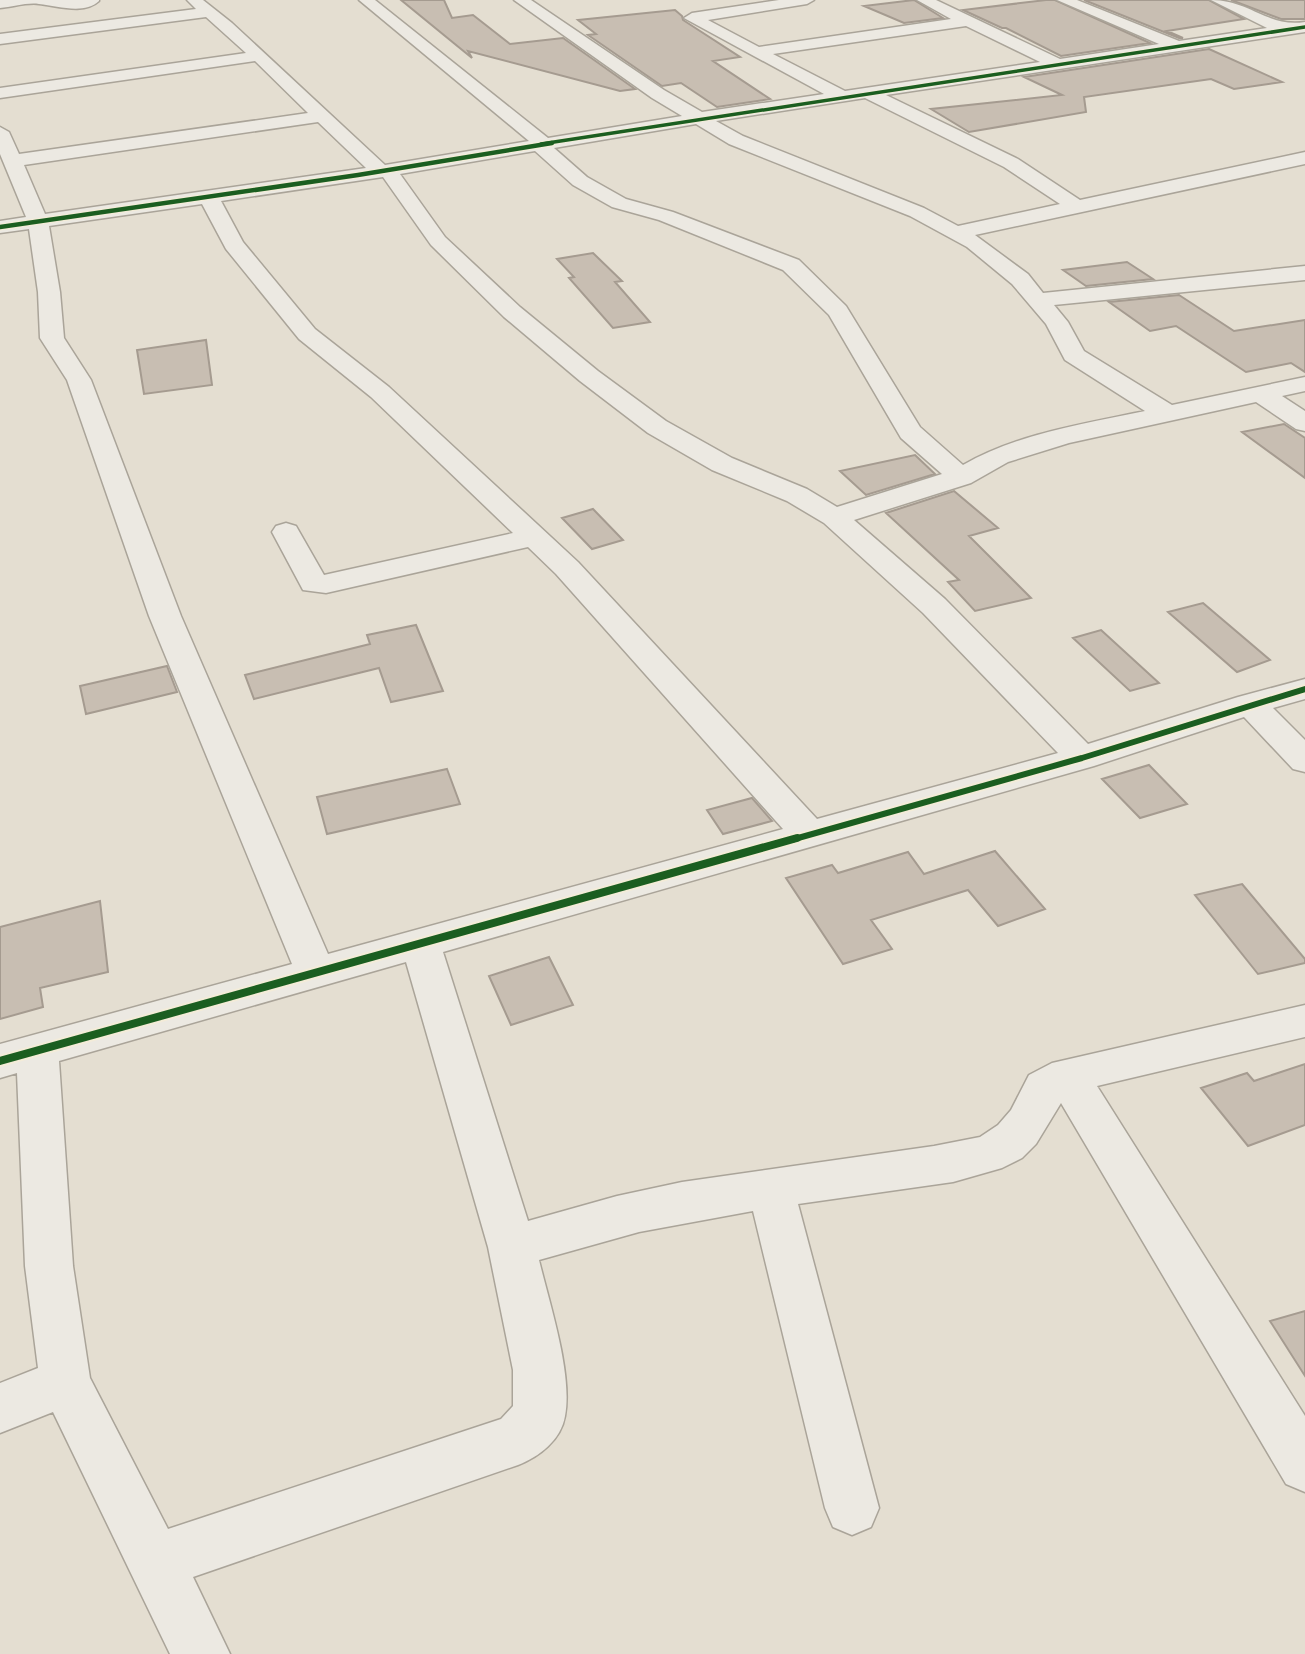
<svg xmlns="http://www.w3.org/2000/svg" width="1305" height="1654" font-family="'Libre Baskerville',serif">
  <rect width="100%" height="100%" fill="#e4ded1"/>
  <path fill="#c8beb2" stroke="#a59b90" stroke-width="2" d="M401 0H444L452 18 473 15 510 44 563 38 635 89 620 91 468 51 472 58Z
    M914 0 943 18 904 23 864 6Z
    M1046 0H1055L1150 43 1061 56 1006 28H1002L963 10Z
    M1084 0H1209L1244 19 1167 31 1183 38H1179Z
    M1231 0H1305V19H1281Z
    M675 10 682 16 683 20 740 57 713 61 770 99 717 107 681 83 662 86 588 35 596 34 578 20Z
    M1209 49 1282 82 1234 89 1211 79 1084 97 1086 112 969 132 931 109 1062 95 1024 77Z
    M593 253 622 281 615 282 650 322 613 328 569 278 574 277 557 259Z
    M1127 262 1153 279 1086 286 1063 270Z
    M1179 295 1234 331 1305 320V372L1291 363 1246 372 1176 326 1150 331 1109 302Z
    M206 340 212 385 144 394 137 350Z
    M1284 424 1305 438V478L1242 432Z
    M915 455 935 474 866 495 840 471Z
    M954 491 998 528 969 536 1031 598 975 611 948 582 959 580 886 513Z
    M593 509 623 540 592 549 562 518Z
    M1203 603 1270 660 1237 672 1168 612Z
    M416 625 443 691 391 702 379 668 254 699 245 675 370 644 367 635Z
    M1101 630 1159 683 1130 691 1073 638Z
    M167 666 177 692 86 714 80 686Z
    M1149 765 1187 804 1140 818 1102 779Z
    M447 769 460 804 327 834 317 797Z
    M752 798 772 821 723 834 707 810Z
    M995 851 1045 909 998 926 968 890 871 920 892 949 843 964 786 878 832 865 838 873 908 852 924 874Z
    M1242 884 1305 959V963L1258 974 1195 895Z
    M100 901 108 972 40 988 43 1007 0 1019V927Z
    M549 957 573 1005 511 1025 489 976Z
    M1305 1064V1125L1248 1146 1201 1088 1247 1073 1254 1081Z
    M1305 1311V1376L1270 1321Z"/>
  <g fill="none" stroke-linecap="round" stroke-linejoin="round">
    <defs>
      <path id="minor" d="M0 0H99V1C84 15 58 6 39 4 28 2 12 7 0 8Z
        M187 0H203L232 23 385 165 529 141 359 0H375L548 138 682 116 652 98 514 0H531L664 90 702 112 824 94 684 18 692 13 779 0H814L807 4 708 20 759 47 951 19 917 0H936L1060 59 1159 44 1057 0H1077L1179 41 1267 28 1211 0C1250 0 1268 28 1305 22V32L886 95 1018 159 1080 200 1305 152V164L975 235 1028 274 1043 293 1305 266V280L1054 305 1068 322 1084 351 1172 405 1305 377V391L1282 396 1305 411V431L1296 429 1256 402 1069 443 1008 462 971 483 854 520 945 599 1088 744 1238 697 1305 679V699L1273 708 1305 740V772L1293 769 1244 717 1094 766 443 952 528 1221 617 1196 682 1182 934 1146 980 1137 998 1125 1011 1110 1029 1075 1052 1063 1305 1005V1037L1097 1086 1305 1416V1492L1286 1484 1061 1103 1036 1144 1022 1158 1002 1168 953 1182 798 1204 879 1508 871 1527 852 1535 833 1527 825 1508 753 1211 639 1232 539 1260C549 1302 573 1374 565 1416 561 1440 539 1457 518 1465L193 1577 230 1654H170L53 1412 0 1433V1383L38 1368 25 1266 17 1073 0 1078V1044L292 964 149 616 67 380 40 338 38 292 29 229 0 233V221L26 217 0 154V127L9 132 19 154 308 113 255 61 0 98V88L246 53 206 17 0 44V34L196 9ZM966 26 1040 62 845 91 773 54ZM865 98 1004 167 1060 204 958 226 924 208 743 136 716 121ZM318 122 366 168 45 214 24 165ZM696 124 729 144 910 216 967 247 1012 284 1046 324 1065 360 1145 411C1084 424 1019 433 963 465L920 427 846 306 799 260 673 212 626 199 587 177 554 148ZM535 151 573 185 612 207 659 220 783 270 829 315 901 438 942 474 837 507 807 489 732 458 666 421 598 371 520 307 445 237 400 174ZM383 177 431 245 504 317 580 381 648 433 712 470 787 501 824 523 923 613 1058 753 817 819 578 562 389 387 315 329 243 242 221 201ZM202 204 226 249 299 339 371 397 513 533 324 575 296 526 286 523 276 526 272 532 303 590 326 593 528 547 556 574 783 829 328 954 181 616 91 380 64 338 60 292 49 226ZM406 962 488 1247 513 1370V1406L501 1419 168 1529 90 1378 73 1266 59 1061Z"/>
    </defs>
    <use href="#minor" stroke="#aaa499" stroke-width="3"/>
    <use href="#minor" fill="#ece9e2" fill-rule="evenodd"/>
    <defs>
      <path id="cycleway-far3" d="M541 144 1305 27"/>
      <path id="cycleway-far2" d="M0 227 358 175 552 143"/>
      <path id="cycleway-far1" d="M791 840 1082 758 1305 689"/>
      <path id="cycleway" d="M0 1061 797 838"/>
    </defs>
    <use href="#cycleway-far3" stroke="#f4ecd8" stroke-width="5"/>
    <use href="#cycleway-far2" stroke="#f4ecd8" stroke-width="7"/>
    <use href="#cycleway-far1" stroke="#f4ecd8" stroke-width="10"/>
    <use href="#cycleway" stroke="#f4ecd8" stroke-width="12"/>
    <use href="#cycleway-far3" stroke="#1b5e20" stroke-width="3.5"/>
    <use href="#cycleway-far2" stroke="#1b5e20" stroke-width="4.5"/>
    <use href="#cycleway-far1" stroke="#1b5e20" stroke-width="6"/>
    <use href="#cycleway" stroke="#1b5e20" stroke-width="8"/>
  </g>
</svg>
